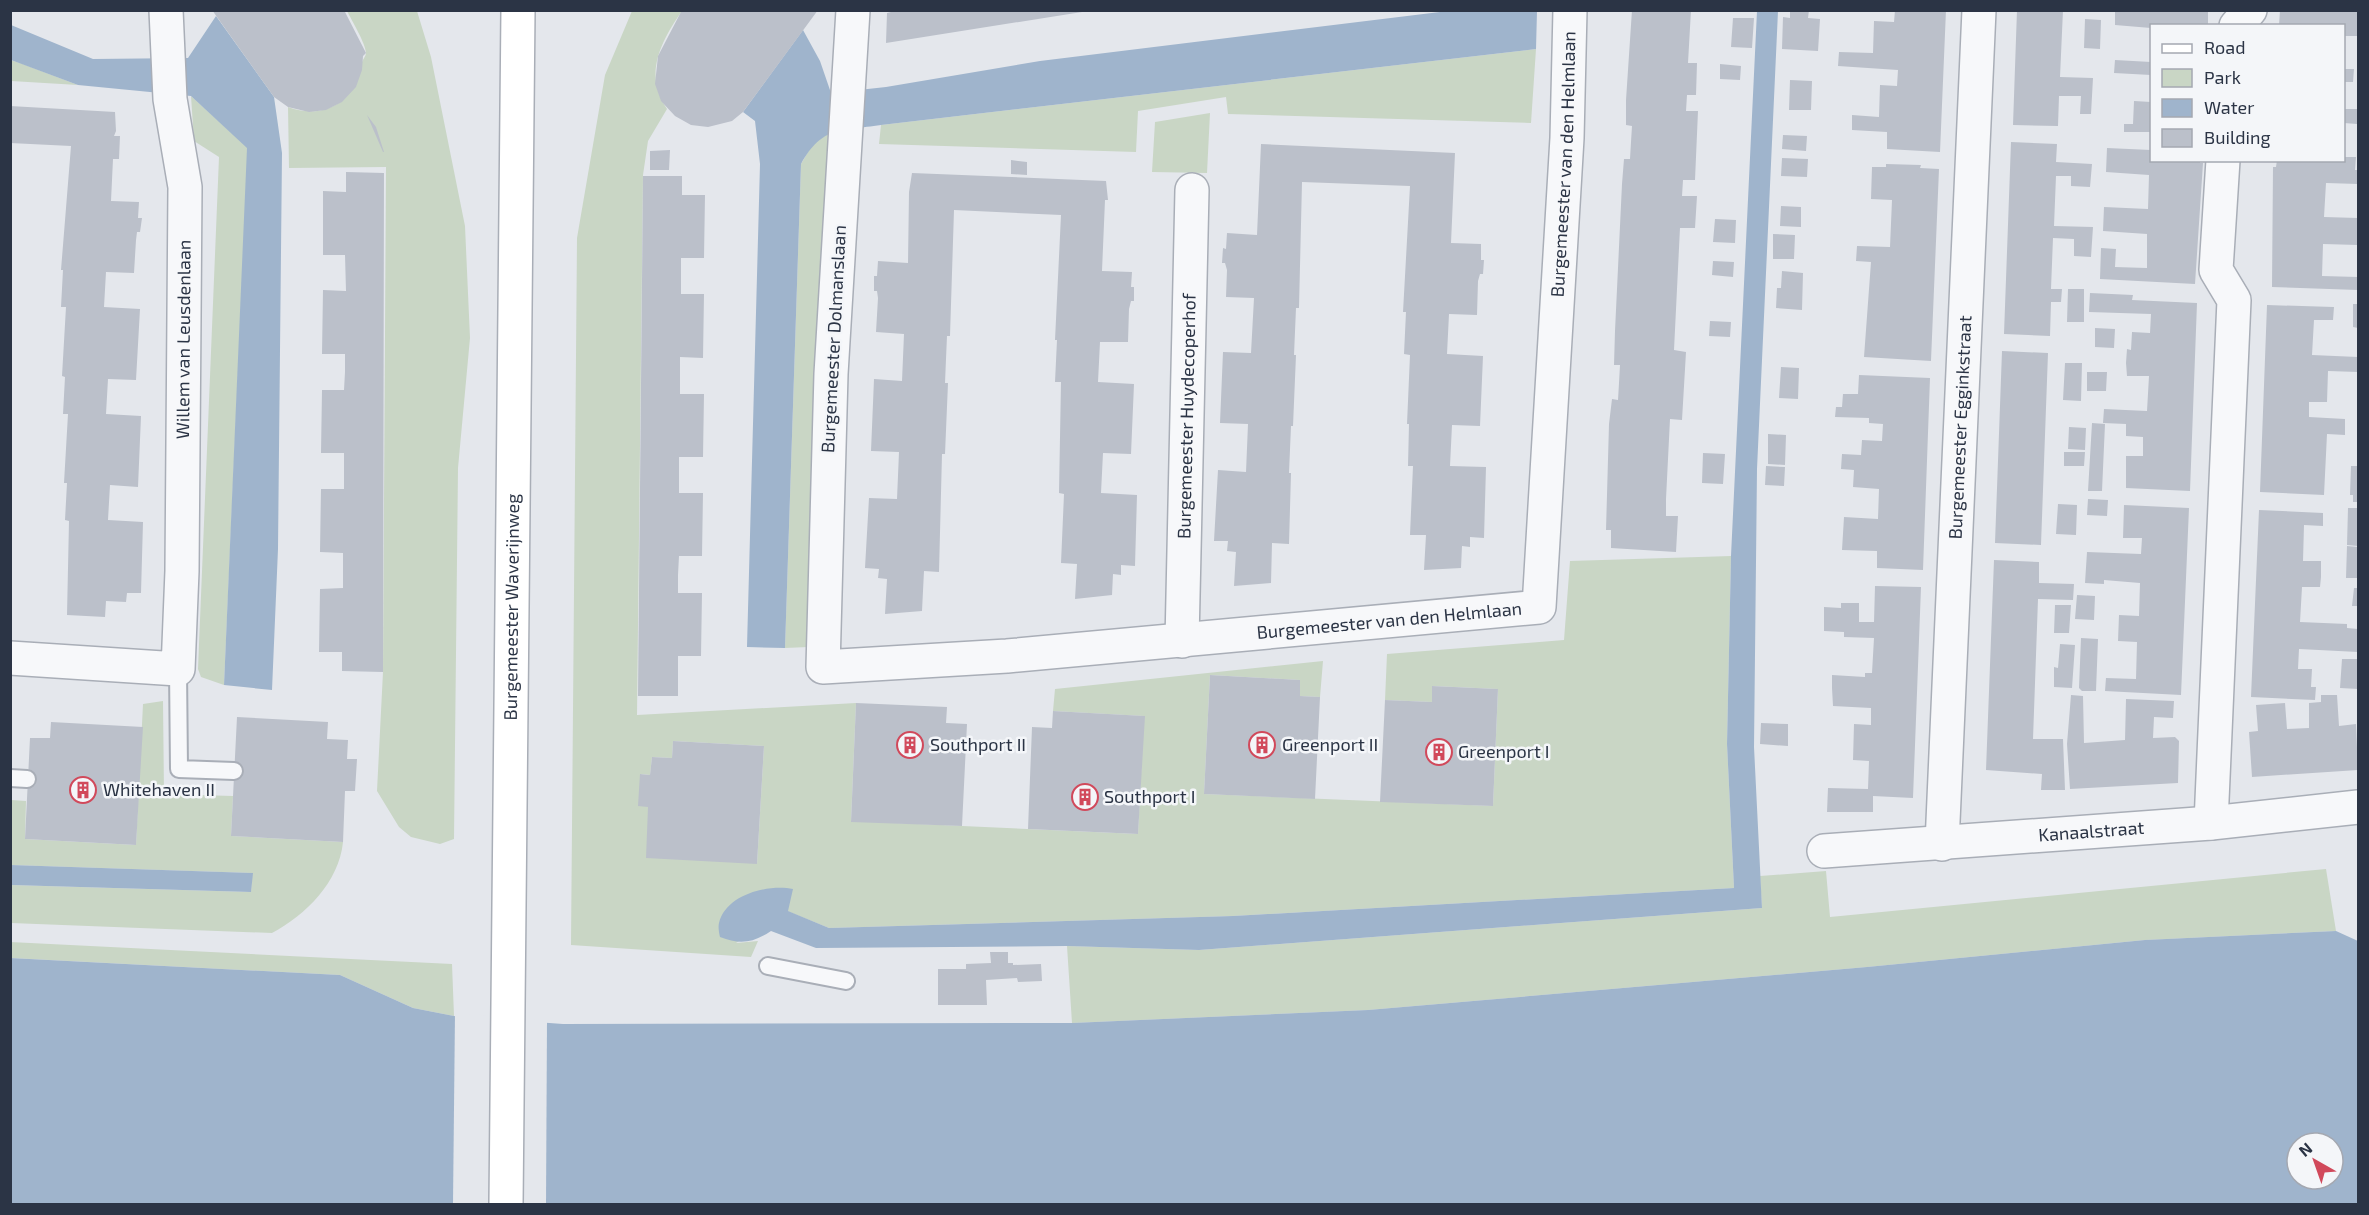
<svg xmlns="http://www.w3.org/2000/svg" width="2369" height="1215" font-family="'Exo 2',sans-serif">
  <rect width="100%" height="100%" fill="#e4e7ec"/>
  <path fill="#c9d6c5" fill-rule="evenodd" d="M347 11H417L431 57 465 226 470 338 458 468 454 839 440 844 411 837 399 827 377 791 383 672 386 167 289 168 288 107C325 121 357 100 362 62 363 59 366 56 366 53 366 44 351 19 347 11Z
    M632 11H682C661 41 643 75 667 109L648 141 643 175 637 715 856 703 851 821 1138 834 1144 716 1053 711 1055 689 1323 661 1320 697 1300 696V680L1210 675 1204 794 1493 806 1498 689 1433 686 1432 702 1385 700 1387 654 1564 640 1570 561 1731 556 1727 744 1734 888 1233 916 829 928 787 911 736 943 758 941 751 957 571 945 577 238 605 75ZM673 741 764 746 757 864 648 807 641 774 650 775 652 757 672 758Z
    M1536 49 1531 123 1228 114 1226 97 1138 111 1136 152 879 144 881 125Z
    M10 60 20 63 78 85 11 81Z
    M191 96 248 148 224 685 201 677 198 669 219 157 194 141Z
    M1210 113 1207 173 1152 172 1155 122Z
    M828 133 808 647 785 648 801 164 812 145Z
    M163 701 164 794 233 796 231 836 343 842C339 882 306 915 272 933L11 923 10 885 251 892 252 873 11 865V800L26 801 25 839 136 845 143 704Z
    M2326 869 2336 931 2145 940 1867 967 1368 1010 1072 1023 1067 946 1199 950 1762 908 1760 876 1826 871 1830 917Z
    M10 942 452 964 454 1016 413 1008 340 975 11 958Z"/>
  <path fill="#9fb4cc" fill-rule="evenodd" d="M1448 11H1537L1536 49 881 125C841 131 823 125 801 164L785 648 747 647 760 164 755 121 743 112 803 30 820 61 831 93 886 87 1040 61Z
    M1757 11H1778L1757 469 1754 747 1762 908 1199 950 1067 946 816 948 771 931C753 943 740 945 720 937 719 933 718 927 719 923 726 894 769 884 793 889L788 911 829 928 1233 916 1734 888 1727 744 1731 556Z
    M216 16 274 97 282 153 278 549 272 690 224 685 247 148 191 96 78 85 11 60V25L93 59 188 58Z
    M11 865 253 873 251 892 11 885Z
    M2336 931 2358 941V1204H11L10 958 340 975 413 1008 454 1016 563 1024 1072 1023 1368 1010 1867 967 2145 940ZM2297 1143H2333V1179H2297Z"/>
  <path fill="#e4e7ec" d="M455 1013 547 1020 546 1204H453Z"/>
  <path fill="#bbc0ca" d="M212 10H344L366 53 363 56 362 70 356 87 342 102 326 110 309 112 288 107 274 97Z
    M682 10H818L743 112 732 121 708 127 691 125 675 116 661 101 655 84 658 56Z
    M899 10H1082V12L886 43 887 13Z
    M1632 10H1691L1688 63H1697L1696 95H1687L1686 111H1698L1695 180H1683L1682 196H1697L1695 228H1680L1674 350 1686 352 1682 420 1670 419 1666 499V516H1678L1676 552 1611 548V530H1606L1609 424 1612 399 1618 400 1619 383 1620 365H1614L1615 331 1622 184 1624 159H1630L1631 142 1632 126 1626 125V100Z
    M1790 10H1809L1808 18 1820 19 1818 51 1782 49 1783 17 1790 18Z
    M1895 10H1946L1940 152 1887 149V132L1852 130V115L1879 117 1880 85 1897 86 1898 70 1838 66 1839 52 1873 53 1874 21 1894 22Z
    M2017 10H2063L2060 77 2093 78 2091 114H2080L2081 96H2059L2058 126 2013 125Z
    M2115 10H2208V26H2151V28L2115 25Z
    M2280 10 2358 11V36H2344V26H2279Z
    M1733 18H1754L1752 48 1731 47Z
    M2085 19 2101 20 2100 49 2084 48Z
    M2115 60 2151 62V75L2114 73Z
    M1720 64 1741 66 1740 80 1720 79Z
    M2344 69H2354L2353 82H2344Z
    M1790 80 1812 81 1811 110H1789Z
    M2134 101 2151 102V132H2124V124H2133Z
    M10 106 115 112 116 131 114 136H120L119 159H113L111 201 139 202 138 218H142L140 232H137L136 240 134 273 106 272 104 307 140 309 136 380 108 379 106 414 141 416 138 487 110 485 108 520 143 522 141 593H127L126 602 106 601 105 617 67 615 69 521 65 520 67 483H64L68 414H63L65 377 62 376 66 307H61L63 270H61L71 146 10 143Z
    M2344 109H2358L2357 124 2344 123Z
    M367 115 376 127 384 152H383Z
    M1783 135 1807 136 1806 151 1782 149Z
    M2011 142 2057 144 2056 162 2092 164 2090 187 2071 186V176H2056L2054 226 2093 227 2091 257 2074 256V239L2053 238 2051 289H2062L2061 302H2051L2050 336 2004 334Z
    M1261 144 1455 153 1451 243 1481 244V260H1484L1483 274H1480L1478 281 1477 315 1449 314 1447 354 1483 356 1480 426 1452 425 1450 466 1486 467 1484 538 1470 537V547L1462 546 1461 568 1424 570 1426 535H1410L1413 466H1408L1409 424H1407L1410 355 1404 354 1406 312H1403L1410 186 1302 182 1299 308H1296L1294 355H1296L1293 426H1291L1289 473H1291L1289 544 1272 543 1271 583 1234 586 1236 552 1227 551 1228 541H1214L1218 470 1246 472 1248 424 1220 423 1223 352 1251 353 1254 298 1226 297 1227 270 1225 263H1222L1223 248 1226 249 1227 233 1257 235Z
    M2107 148 2151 150V160H2200V163H2203L2195 284 2100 279 2101 248 2116 249 2115 267 2147 268V234L2103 231 2104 207 2148 209 2149 175 2106 172Z
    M670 150 669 170H650V151Z
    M2344 157H2356L2355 170H2358V184L2326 183 2324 217 2358 218V245L2323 244 2322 276 2358 277V290L2272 287 2273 167H2276L2277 160H2344Z
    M1782 158 1808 159 1807 177 1781 176Z
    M384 160 383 672 342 671V652H319L320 589 343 588V553L320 552 321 489H344V453H321L322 390H344L345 372V354H322L323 290 346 291 345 255H323V191L346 192V172L384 173Z
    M1011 160 1027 162V175L1011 174Z
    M1886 164 1921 165 1920 168 1939 169 1931 361 1864 357 1871 262 1856 261 1857 246 1890 247 1892 200 1871 199 1872 167H1886Z
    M912 173 1106 181 1108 200H1105L1102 271 1132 272 1131 287H1134V301H1131L1129 309 1128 342H1100L1098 382 1134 384 1131 454 1103 453 1101 493 1137 495 1135 566 1121 565V575L1113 574 1112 595 1075 599 1077 564 1061 563 1064 494 1059 493 1061 382H1055L1057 340H1055L1061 215 954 210 950 336H947L946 359 945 383H948L945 454H942L939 572 924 571 922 611 885 614 887 579 878 578 879 569 865 568 869 498 897 499 899 452 871 451 874 379 902 381 904 334 876 332 878 298 877 291H874V276H877L878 261 908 263 909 192Z
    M643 176H682V195H705L704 258H681V294H704L703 358 680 357V394H704L703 457H679V493H703L702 556H679L678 575V593H702L701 656H678V696H638Z
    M1781 206 1801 207V227L1780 226Z
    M1715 219 1736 220 1735 243 1713 242Z
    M1773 234 1795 235 1794 259H1773Z
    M1713 261 1734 262 1733 277 1712 275Z
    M1782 271 1803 273 1802 310 1776 308 1777 288H1781Z
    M2068 289H2084V322H2067Z
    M2090 293 2133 295 2132 300 2197 303 2190 491 2126 488V456H2143V437L2126 436V424L2103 423 2104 409 2147 411 2149 376H2127L2126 363 2127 349 2131 350 2132 332 2150 333 2151 314 2089 312Z
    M2353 304H2358V328L2353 327Z
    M2267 305 2334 307 2333 320H2314L2312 355 2358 357V372L2328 371 2327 402H2309V417L2345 419V435L2327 434 2324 495 2260 492Z
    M1710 321 1731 322 1730 337 1709 336Z
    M2095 328 2115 329 2114 348 2095 347Z
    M2002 351 2048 353 2041 545 1995 543Z
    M2065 363H2082L2081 401 2063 400Z
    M1781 367 1799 368 1798 399 1779 398Z
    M2087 372H2107L2106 391H2087Z
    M1859 375 1930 378 1923 570 1877 568V551L1842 550 1844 517 1878 519 1879 489 1853 487 1854 470 1841 469 1842 454 1861 455 1862 440 1882 441 1883 424 1869 423V418L1835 417 1836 407H1842L1843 394H1858Z
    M2092 423 2105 424 2102 491H2088Z
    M2069 427 2086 428 2085 450 2068 449Z
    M1768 434 1786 435 1785 465 1768 464Z
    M2064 452H2085L2084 466H2064Z
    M1703 453 1725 454 1723 484 1702 483Z
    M1766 466 1785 467 1784 486 1765 485Z
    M2351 466H2358V502H2353V495H2350Z
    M2088 499 2108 500 2107 516 2087 515Z
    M2058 504 2077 505 2076 535 2056 534Z
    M2124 505 2189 508 2181 695 2105 691 2106 678 2136 679 2137 642 2118 641 2119 615 2139 616 2140 583 2104 580V584L2085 583 2087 552 2141 554 2142 538H2123Z
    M2348 508H2358V546L2347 545Z
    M2259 510 2323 513V526L2304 525 2303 561H2321V577L2320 587H2302L2300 622 2347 624V628L2358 629V652L2299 649 2298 669H2312L2311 687H2316L2315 700 2251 697Z
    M2347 546 2358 547V578H2346Z
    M1994 560 2039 562V583L2074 584 2073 600 2038 599 2033 739H2063L2065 790H2041L2042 774 1986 770Z
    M1875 586 1921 587 1913 798 1873 796V812H1827L1828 788 1868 789 1869 761 1853 760 1854 724 1871 725V708L1833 706 1832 688V675L1865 677V673H1872L1874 638 1844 637V632L1824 631V607L1841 608V603H1859V622H1874Z
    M2354 588H2358V606H2352Z
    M2077 595 2095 596 2094 620 2075 619Z
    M2055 605H2071L2069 633H2054Z
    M2081 638 2098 639 2096 691H2082L2079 688Z
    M2060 644 2075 645 2072 688 2054 687V667L2058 668Z
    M2342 659H2358V689L2340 688Z
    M1210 675 1300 680V696L1320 697 1315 799 1204 794Z
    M1432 686 1498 689 1493 806 1380 802 1385 700 1432 702Z
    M2071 695 2083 696 2084 743 2125 740 2126 699 2174 701 2173 718 2154 717 2153 738 2175 737 2179 741 2178 783 2070 789 2067 744Z
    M2321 695H2337L2339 726 2356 724 2358 770 2252 777 2249 732 2258 731 2256 705 2285 703 2287 729 2309 728V703L2321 702Z
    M856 703 947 707 946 723 967 724 962 826 851 822Z
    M1053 711 1145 716 1138 834 1028 829 1032 727 1052 728Z
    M237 717 328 722 327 739 348 740 347 759H357L355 791H345L343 842 231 836Z
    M51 722 143 727 136 845 25 839 30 738H50Z
    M1761 723 1788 724V746L1760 744Z
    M673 741 764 746 757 864 646 858 648 807 638 806 640 774 650 775 652 757 672 758Z
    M990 952H1008V963H1013V965L1041 964 1042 981 1018 982 1017 978 986 980 987 1005H938V969H966V964L991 963Z"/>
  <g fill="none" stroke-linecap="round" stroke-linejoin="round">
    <defs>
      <path id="lane" d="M178 669 179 769 234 771
        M10 778 27 779
        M768 966 846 981"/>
      <g id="street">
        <path id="s1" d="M853 10 831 374 823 667 1007 656 1539 607 1567 138 1570 10"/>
        <path d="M2236 26 2250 10"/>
        <path id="s2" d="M1182 641 1192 190"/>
        <path id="s3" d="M10 658 178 669 182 571 185 187 170 99 166 10"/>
        <path d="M2211 823 2234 300 2216 270 2223 160"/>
        <path id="s4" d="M1942 844 1979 10"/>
        <path id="s5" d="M1824 851 2211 823 2358 807"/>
      </g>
      <g id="secondary">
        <path id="s6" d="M506 1204 518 10"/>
      </g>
    </defs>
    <use href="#lane" stroke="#a9aeb7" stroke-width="20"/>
    <use href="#street" stroke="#a9aeb7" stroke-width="36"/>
    <use href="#secondary" stroke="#a9aeb7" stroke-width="36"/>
    <use href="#lane" stroke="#f7f8fa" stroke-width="16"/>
    <use href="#street" stroke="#f7f8fa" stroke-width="33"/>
    <use href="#secondary" stroke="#fff" stroke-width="33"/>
  </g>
  <defs>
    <symbol id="building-ring" viewBox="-11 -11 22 22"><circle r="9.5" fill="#f4f6f9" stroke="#d1495b" stroke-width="1.5"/><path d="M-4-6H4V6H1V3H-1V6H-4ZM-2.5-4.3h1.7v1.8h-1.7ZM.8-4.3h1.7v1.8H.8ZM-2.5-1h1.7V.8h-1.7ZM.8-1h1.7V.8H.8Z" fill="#d1495b"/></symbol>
  </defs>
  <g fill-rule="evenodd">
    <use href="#building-ring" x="895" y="730" width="30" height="30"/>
    <use href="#building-ring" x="1247" y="730" width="30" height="30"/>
    <use href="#building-ring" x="1424" y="737" width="30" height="30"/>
    <use href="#building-ring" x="68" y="775" width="30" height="30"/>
    <use href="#building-ring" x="1070" y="782" width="30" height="30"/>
  </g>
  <g text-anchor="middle" stroke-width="5" stroke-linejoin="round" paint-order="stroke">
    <g font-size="18" fill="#2b3445" stroke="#f4f6f9">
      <text dy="6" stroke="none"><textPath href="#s1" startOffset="1820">Burgemeester van den Helmlaan</textPath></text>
      <text dy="6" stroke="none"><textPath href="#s3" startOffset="498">Willem van Leusdenlaan</textPath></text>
      <text transform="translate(834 339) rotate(-87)" y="6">Burgemeester Dolmanslaan</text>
      <text dy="6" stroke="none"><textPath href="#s2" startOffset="225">Burgemeester Huydecoperhof</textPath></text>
      <text dy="6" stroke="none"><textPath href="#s4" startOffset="417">Burgemeester Egginkstraat</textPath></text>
      <text dy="6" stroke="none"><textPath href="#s6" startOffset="597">Burgemeester Waverijnweg</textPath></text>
      <text dy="6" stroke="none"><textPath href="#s1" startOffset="1226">Burgemeester van den Helmlaan</textPath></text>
      <text dy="6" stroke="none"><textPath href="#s5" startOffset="268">Kanaalstraat</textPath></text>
    </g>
    <g font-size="18" fill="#2b3445" stroke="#f4f6f9" text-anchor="start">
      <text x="930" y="751">Southport II</text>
      <text x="1282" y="751">Greenport II</text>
      <text x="1458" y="758">Greenport I</text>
      <text x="103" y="796">Whitehaven II</text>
      <text x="1104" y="803">Southport I</text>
    </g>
  </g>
  <rect width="2369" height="1215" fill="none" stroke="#2b3445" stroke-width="24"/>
  <rect x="2150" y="24" width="195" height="138" fill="#f4f6f9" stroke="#a4a8b1" stroke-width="1.5"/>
  <rect x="2162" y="44" width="30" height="9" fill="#ffffff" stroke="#a4a8b1" stroke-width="1.5"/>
  <text x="2204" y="54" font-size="18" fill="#2b3445">Road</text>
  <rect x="2162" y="69" width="30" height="18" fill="#c9d6c5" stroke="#a4a8b1" stroke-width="1.5"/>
  <text x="2204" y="84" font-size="18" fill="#2b3445">Park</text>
  <rect x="2162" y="99" width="30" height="18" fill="#9fb4cc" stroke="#a4a8b1" stroke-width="1.5"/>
  <text x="2204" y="114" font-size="18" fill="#2b3445">Water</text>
  <rect x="2162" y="129" width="30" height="18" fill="#bbc0ca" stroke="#a4a8b1" stroke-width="1.5"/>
  <text x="2204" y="144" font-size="18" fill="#2b3445">Building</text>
  <g transform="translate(2315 1161) rotate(320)"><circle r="28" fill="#f4f6f9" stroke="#a4a8b1" stroke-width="1.5"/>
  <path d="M0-4.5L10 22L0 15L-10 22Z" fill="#d1495b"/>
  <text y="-9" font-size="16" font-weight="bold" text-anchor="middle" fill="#2b3445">N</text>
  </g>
</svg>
